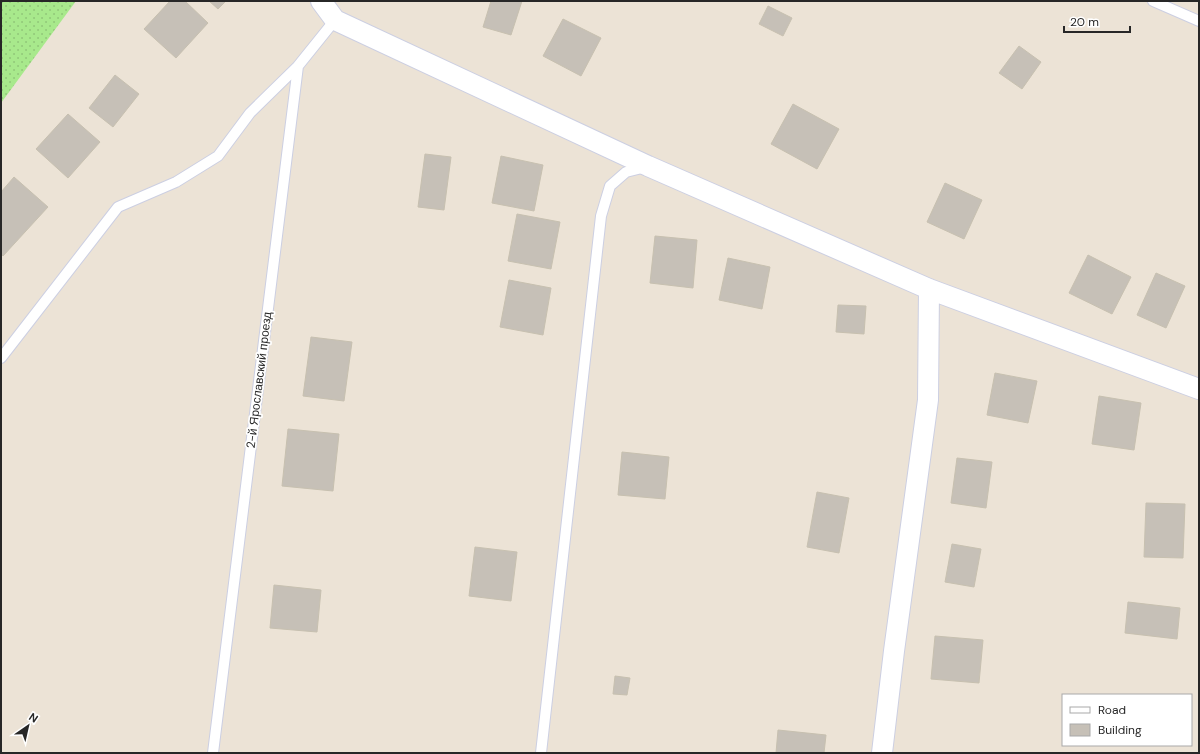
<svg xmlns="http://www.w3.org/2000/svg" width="1200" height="754" font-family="'DM Sans',sans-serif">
  <defs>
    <pattern id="grass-dots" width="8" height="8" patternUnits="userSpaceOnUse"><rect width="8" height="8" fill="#a8e98c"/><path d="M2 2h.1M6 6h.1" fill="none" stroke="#91c879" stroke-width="1.8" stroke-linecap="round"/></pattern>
  </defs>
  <rect width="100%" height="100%" fill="#ece3d6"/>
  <path fill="url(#grass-dots)" d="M1 1H76L1 103Z"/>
  <path fill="#c6c0b7" stroke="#c7c0b0" d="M170 1H185L208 23 176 58 144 29Z
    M209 1H226L218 9Z
    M491 1H522L511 35 483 27Z
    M768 6 792 18 783 36 759 24Z
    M563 19 601 38 581 76 543 56Z
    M1019 46 1041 62 1022 89 999 73Z
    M115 75 139 94 113 127 89 108Z
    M793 104 839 129 817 169 771 144Z
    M68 114 100 142 68 178 36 149Z
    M425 154 451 157 444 210 418 207Z
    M501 156 543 165 534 211 492 203Z
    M14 177 48 207 3 256 1 254V192Z
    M945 183 982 200 964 239 927 222Z
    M517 214 560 222 551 269 508 261Z
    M655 236 697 240 693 288 650 283Z
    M1088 255 1131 277 1112 314 1069 293Z
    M728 258 770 267 762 309 719 300Z
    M1156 273 1185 286 1166 328 1137 315Z
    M509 280 551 288 543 335 500 327Z
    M838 305 866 306 864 334 836 332Z
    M311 337 352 342 344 401 303 396Z
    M995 373 1037 381 1028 423 987 415Z
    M1099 396 1141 403 1134 450 1092 444Z
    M288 429 339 434 333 491 282 486Z
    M622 452 669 457 665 499 618 495Z
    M957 458 992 462 986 508 951 503Z
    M817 492 849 498 839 553 807 547Z
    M1146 503 1185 504 1183 558 1144 557Z
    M952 544 981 549 974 587 945 582Z
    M475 547 517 552 511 601 469 596Z
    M274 585 321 590 317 632 270 628Z
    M1128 602 1180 608 1177 639 1125 633Z
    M935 636 983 640 979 683 931 679Z
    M615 676 630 678 627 695 613 694Z
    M778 730 826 735 824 753H776Z"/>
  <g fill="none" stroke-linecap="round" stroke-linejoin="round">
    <defs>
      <path id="service" d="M1153 1 1199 21
        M1 358 118 207 176 182 218 156 250 113 298 66
        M213 753 298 66 335 20
        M541 753 601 216 610 186 626 172 646 167"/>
      <path id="minor" d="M321 1 335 20 648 166 929 289 1199 389
        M882 753 894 651 928 400 929 289"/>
    </defs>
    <use href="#service" stroke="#cccfe2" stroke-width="12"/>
    <use href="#minor" stroke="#cccfe2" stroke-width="22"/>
    <use href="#service" stroke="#fff" stroke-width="10"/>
    <use href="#minor" stroke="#fff" stroke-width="20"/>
  </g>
  <g text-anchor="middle" stroke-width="3.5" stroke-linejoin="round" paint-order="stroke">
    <g font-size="12" fill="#272727" stroke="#fff">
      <text transform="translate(259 380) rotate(-83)" y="4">2-й Ярославский проезд</text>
    </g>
  </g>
  <rect width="1200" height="754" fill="none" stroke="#272727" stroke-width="4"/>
  <rect x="1062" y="694" width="130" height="52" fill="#ffffff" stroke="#a9a9a9"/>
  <rect x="1070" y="707" width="20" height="6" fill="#ffffff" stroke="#a9a9a9"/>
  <text x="1098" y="714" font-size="12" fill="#272727">Road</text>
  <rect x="1070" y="724" width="20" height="12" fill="#c6c0b7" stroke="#a9a9a9"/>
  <text x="1098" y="734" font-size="12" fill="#272727">Building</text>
  <g transform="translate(28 726) rotate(34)" stroke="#ffffff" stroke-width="3" paint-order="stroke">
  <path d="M0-3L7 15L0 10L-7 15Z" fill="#272727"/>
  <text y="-6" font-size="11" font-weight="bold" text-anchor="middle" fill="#272727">N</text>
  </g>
  <path d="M1064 26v6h66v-6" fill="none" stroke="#272727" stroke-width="2"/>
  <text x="1070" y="26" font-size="12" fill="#272727" stroke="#ffffff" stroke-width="3" paint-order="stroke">20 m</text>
</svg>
